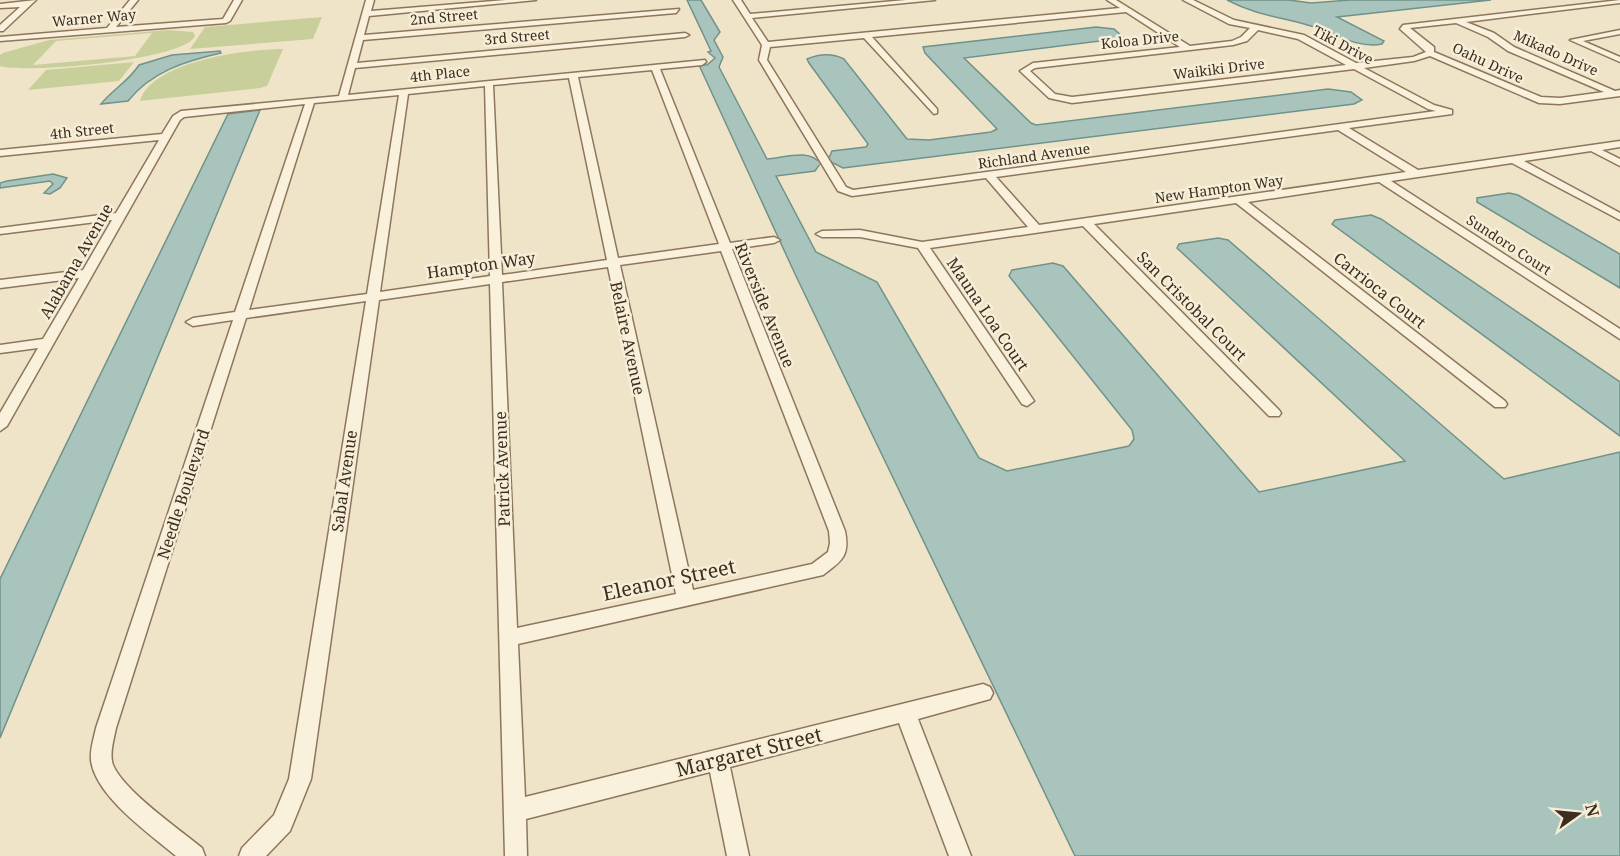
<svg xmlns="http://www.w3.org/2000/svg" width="1620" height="856" font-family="'Noto Serif',serif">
  <rect width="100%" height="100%" fill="#f0e4c8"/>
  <path fill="#c9cf9b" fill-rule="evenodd" d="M322 17 313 39 190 49 205 27Z
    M168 30 193 32 195 36C186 60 25 74 0 66V55L3 53 49 40ZM152 33 135 56 33 65 56 41Z
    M283 49 267 86 260 88 140 101C152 61 247 49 283 49Z
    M134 62 119 81 28 90 46 70Z"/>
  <path fill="#a9c4bc" stroke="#6f938a" stroke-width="1.5" d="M687 0H701L720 32 714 40 723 57 719 67 767 159C783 158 811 148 820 164L815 171 776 176 816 252 877 282 979 458 1007 471 1129 446 1134 439 1132 430 1009 276 1012 270 1053 263 1063 266 1259 492 1405 461 1177 248 1179 244 1218 238 1228 240 1504 479 1620 452V856H1075L795 274 699 65H707L715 58 708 52 711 51Z
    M1227 0H1289L1311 3 1350 0H1491L1337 17 1384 41 1382 44C1357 49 1335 33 1311 26 1279 16 1260 17 1227 0Z
    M1096 27 1114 29 1124 38 964 58 1031 123 1036 125 1328 89 1351 92 1362 100 1354 104 843 168 833 163 829 158 832 151 866 147 868 144 809 63 807 59C819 54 832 53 844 59L907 139 929 140 991 132 997 129 925 53 923 47Z
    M220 51 221 53C185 61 151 72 128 101L101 104C114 88 128 82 139 65L172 55Z
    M260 110 0 738V579L228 114Z
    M53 174 67 178 60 188 50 194 44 193 53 184 50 181 0 188V183L7 181Z
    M1509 193 1518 195 1620 254V288L1477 202V198Z
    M1371 215 1381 219 1620 382V436L1332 224 1335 220Z"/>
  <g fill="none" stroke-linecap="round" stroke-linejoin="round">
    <path fill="#a9c4bc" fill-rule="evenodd" d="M831 157 834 158V162L818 165 813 162Z"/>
    <defs>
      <path id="street" d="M36 0 3 31H0V25L20 7 0 8V4Z
        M130 0H138L116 27 223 19 234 0H242L230 21 226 23 0 41V37L107 28Z
        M366 0H374L371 11 506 0H536L369 16 364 35 679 9 676 13 363 40 357 63 685 33 689 35 685 37 355 68 348 95 705 60 706 62 702 65 660 69 730 243 774 237 780 240 774 243 732 249 845 531C850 556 842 561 823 575L518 644 525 797 983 684 990 687 993 693 990 699 918 719 971 856H949L899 723 730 767 749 856H727L710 772 526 819 527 856H505L490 284 379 300 311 779 290 831 266 856H239L242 848 274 815 289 779 366 301 246 318 116 728C114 739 109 754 113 765 124 791 179 829 202 848L205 856H176C150 834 95 796 91 760 90 749 94 738 96 728L233 320 193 326 186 322 193 318 235 312 305 104 184 117 180 120 7 426 0 431V413L38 348 0 353V345L43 339 79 278 0 288V280L83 270 112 220 0 234V228L116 213 159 140 0 156V150L162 134 173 116 181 111 339 96ZM652 70 719 244 618 258 578 77ZM569 78 607 260 502 275 493 85ZM485 86 490 276 380 292 408 94ZM399 95 367 294 249 310 314 103ZM721 251 829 531 830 543 828 552 812 564 693 590 620 265ZM608 267 676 594 517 628 502 282Z
        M733 0H741L750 14 906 0H935L752 18 768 42 1120 8 1107 0H1116L1190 46 1232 41 1241 37 1250 28 1229 24 1183 0H1193L1234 20 1304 35 1356 63 1413 57 1426 52 1400 29 1403 25 1620 0V3L1466 22 1494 33 1514 47 1615 91 1620 90V96L1560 104 1539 103 1430 56 1414 61 1364 68 1434 105 1452 110V114L1349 128 1418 170 1620 141V147L1602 150 1620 159V166L1591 151 1524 161 1620 213V220L1512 163 1391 181 1620 329V339L1379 182 1248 202 1505 401 1507 404 1505 407H1495L1236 203 1094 224 1279 410 1281 413 1279 416H1269L1083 226 930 248 1034 401 1027 406 1022 404 918 248 860 237H822L816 234 822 231 860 230 922 242 1028 227 986 178 852 196 838 191 759 60 762 45ZM1126 12 1180 47 1033 63 1020 71 1049 98 1072 103 1354 69 1428 109 1436 111 853 190 846 187 767 60 770 47 864 38 934 114 937 113V109L872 37ZM1456 23 1488 37 1508 51 1604 92 1560 98 1541 97 1434 52V47L1410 28ZM1258 30 1298 39 1346 65 1072 97 1055 94 1030 71 1035 68 1233 45 1247 41ZM1338 130 1406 172 1039 225 996 177Z
        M1620 30V34L1583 41 1620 57V62L1570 40Z"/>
    </defs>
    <use href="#street" stroke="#8d765c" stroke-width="3"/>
    <use href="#street" fill="#faf1dc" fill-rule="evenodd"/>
  </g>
  <g text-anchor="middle" stroke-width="5" stroke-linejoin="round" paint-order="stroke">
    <g font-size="14" fill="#3d2e20" stroke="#f7eed8">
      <text transform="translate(444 17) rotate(-5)" y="5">2nd Street</text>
      <text transform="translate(94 18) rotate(-5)" y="5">Warner Way</text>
      <text transform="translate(517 37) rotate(-5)" y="5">3rd Street</text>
      <text transform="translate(1140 40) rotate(-6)" y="5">Koloa Drive</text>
      <text transform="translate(1343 45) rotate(28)" y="5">Tiki Drive</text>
      <text transform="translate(1556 53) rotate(24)" y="5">Mikado Drive</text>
      <text transform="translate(1488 63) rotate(25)" y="5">Oahu Drive</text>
      <text transform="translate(1219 69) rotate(-7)" y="5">Waikiki Drive</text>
      <text transform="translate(440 74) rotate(-6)" y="5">4th Place</text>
      <text transform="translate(82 131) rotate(-6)" y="5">4th Street</text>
      <text transform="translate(1034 156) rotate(-8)" y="5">Richland Avenue</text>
      <text transform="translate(1219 189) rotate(-8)" y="5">New Hampton Way</text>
      <text transform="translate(1509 245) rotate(33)" y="5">Sundoro Court</text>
    </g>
    <g font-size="16" fill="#3d2e20" stroke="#f7eed8">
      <text transform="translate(76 261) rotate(-60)" y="6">Alabama Avenue</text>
      <text transform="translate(481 265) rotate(-8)" y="6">Hampton Way</text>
      <text transform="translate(1380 290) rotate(38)" y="6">Carrioca Court</text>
      <text transform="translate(765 305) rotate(68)" y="6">Riverside Avenue</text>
      <text transform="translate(1192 306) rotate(45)" y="6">San Cristobal Court</text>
      <text transform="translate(988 314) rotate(56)" y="6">Mauna Loa Court</text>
      <text transform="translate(628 338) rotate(78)" y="6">Belaire Avenue</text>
      <text transform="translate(502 469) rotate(-92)" y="6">Patrick Avenue</text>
      <text transform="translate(344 481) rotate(-82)" y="6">Sabal Avenue</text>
      <text transform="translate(183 494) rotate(-72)" y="6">Needle Boulevard</text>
    </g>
    <g font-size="20" fill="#3d2e20" stroke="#f7eed8">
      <text transform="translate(669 580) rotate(-12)" y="7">Eleanor Street</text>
      <text transform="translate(749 752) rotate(-14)" y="7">Margaret Street</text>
    </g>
  </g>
  <g transform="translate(1578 814) rotate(75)" stroke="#f7eed8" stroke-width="4.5" paint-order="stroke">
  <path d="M0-4.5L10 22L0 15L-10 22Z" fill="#3d2e20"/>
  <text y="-9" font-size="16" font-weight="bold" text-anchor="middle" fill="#3d2e20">N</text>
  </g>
</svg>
